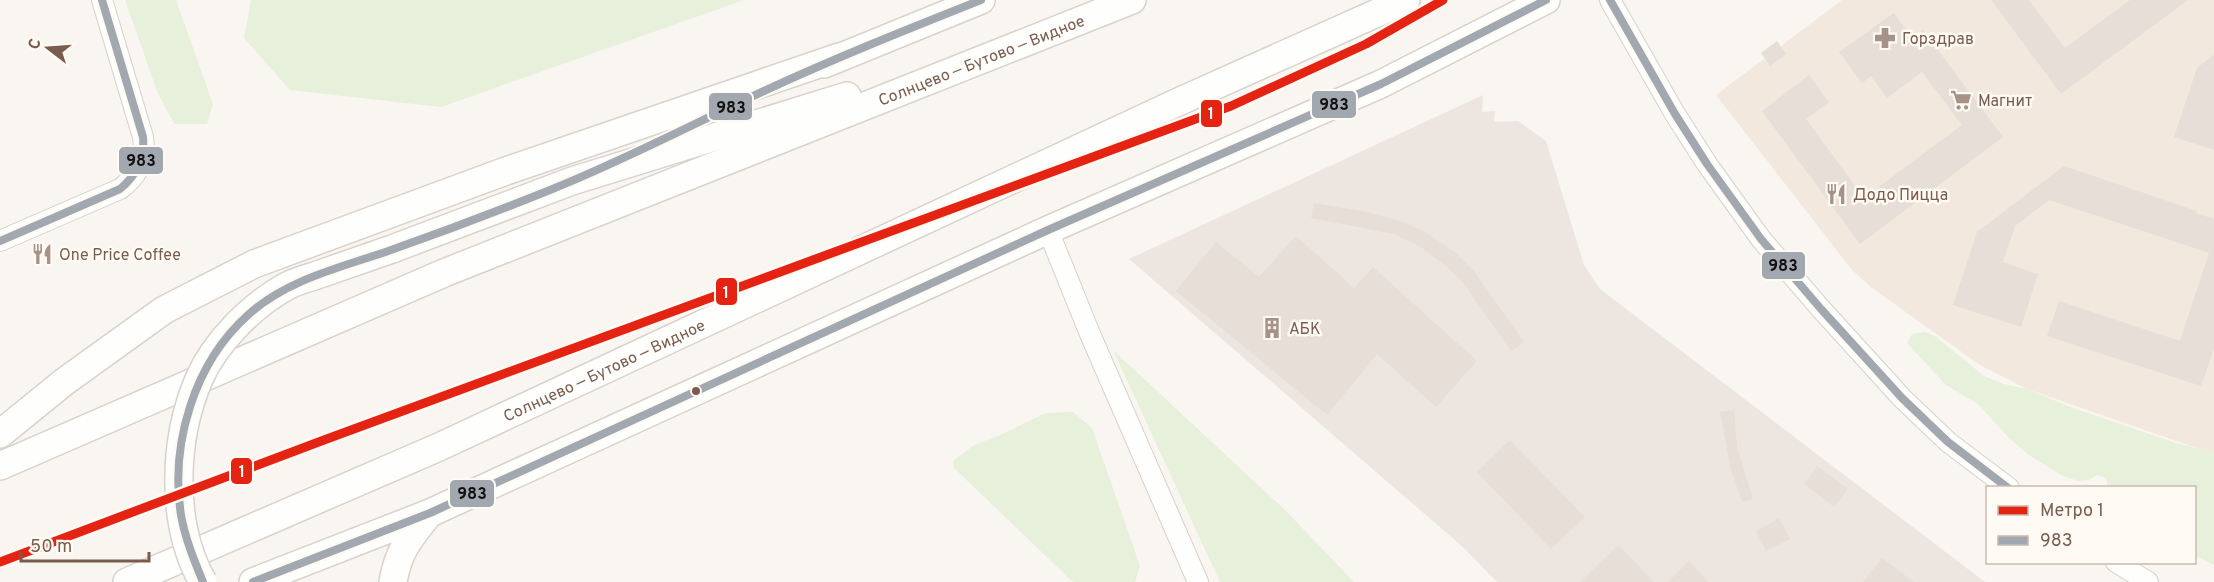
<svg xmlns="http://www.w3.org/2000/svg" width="2214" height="582" font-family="Overpass,sans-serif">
  <rect width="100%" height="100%" fill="#f9f5f0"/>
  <path fill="#f2e8de" d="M1842 0H2214V454L2027 389 1980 365 1872 288 1852 270 1716 95Z"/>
  <path fill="#ede5e0" d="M1483 95 1482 112 1495 111 1494 122 1518 121 1546 141 1584 265 1600 289 1985 582H1497L1463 547 1129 259Z"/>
  <path fill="#e7f0db" d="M125 0H176L213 104 207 124H174L157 91Z
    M251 0H744L441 107 290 90 244 38Z
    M1925 332 1936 337 1984 376 2004 384 2027 389 2073 408 2173 442 2214 453V565L2195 555 2194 488 2108 487 2106 478 2097 475 2089 480 2078 481 2061 475 2029 455 2009 438 1978 404 1946 385 1907 343 1912 334Z
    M1113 350 1285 510 1354 582H1220Z
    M1073 412 1092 428 1140 566 1135 582H1073L954 468 953 461 974 445 1000 435 1046 413Z"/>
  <path fill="#e6ded7" d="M1991 0H2029L2065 48 2130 0H2188L2061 94Z
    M1894 13 1912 38 1923 30 2003 137 1860 244 1762 111 1809 75 1829 102 1806 119 1864 198 1962 125 1922 72 1887 98 1871 76 1862 83 1839 52Z
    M1777 41 1786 54 1770 66 1761 53Z
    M2214 54V150L2174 137 2197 68Z
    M2064 166 2197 211 2196 213 2214 219V348L2201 386 2047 336 2059 301 2180 341 2209 253 2049 200 2015 226 2003 262 2038 274 2021 327 1953 305 1977 232Z
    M1314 203 1367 212 1401 221 1427 233 1456 253 1474 271 1524 342 1511 351 1462 281 1446 266 1418 245 1394 234 1311 218Z
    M1296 236 1354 288 1373 267 1477 361 1436 407 1377 354 1327 415 1176 291 1216 242 1259 277Z
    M1734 410 1737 447 1753 499 1742 502 1731 470 1720 412Z
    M1510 440 1585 517 1551 549 1477 472Z
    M1817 466 1848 489 1834 507 1804 484Z
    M1779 518 1790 539 1766 551 1756 531Z
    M1618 545 1654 582H1580L1612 551Z
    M1882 558 1914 582H1863Z
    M1689 561 1709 582H1668Z"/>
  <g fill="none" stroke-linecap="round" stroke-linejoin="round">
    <defs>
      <path id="street" d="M1610 0 1675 114 1707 164 1761 239 1821 309 1902 398 1948 442 2009 488
        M1048 230 1090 334 1198 582
        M0 241 120 189C138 176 146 159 143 137L102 0
        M2116 562 2148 582"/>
      <g id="secondary">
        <path d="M824 64 981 0"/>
        <path d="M392 249 572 181 847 96"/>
        <path d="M0 434 64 382 164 310 254 264 506 171 839 57"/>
        <path id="s1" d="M0 466 444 273 1132 0"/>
        <path id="s2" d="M127 582 439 447 1176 103 1406 0"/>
        <path d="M253 582 430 513 1048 230 1381 84 1546 0"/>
        <path d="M393 582C398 551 409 539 428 515"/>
      </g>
    </defs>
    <use href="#street" stroke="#d7d1cb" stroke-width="22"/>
    <use href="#secondary" stroke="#d9d2cb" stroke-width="30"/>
    <use href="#street" stroke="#fefefd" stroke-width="20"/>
    <use href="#secondary" stroke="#fefefd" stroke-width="27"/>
    <defs>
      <path id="secondary-bridge" d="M203 582C170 524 173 440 199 379 215 342 253 304 289 285 299 280 312 277 323 273 346 265 369 257 392 249"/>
    </defs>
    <use href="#secondary-bridge" stroke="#d9d2cb" stroke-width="30" stroke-linecap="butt"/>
    <use href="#secondary-bridge" stroke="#fefefd" stroke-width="27"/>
    <defs>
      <path id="bus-1" d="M1610 0 1675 114 1707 164 1761 239 1821 309 1902 398 1948 442 2008 488
        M0 241 120 189C137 175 145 159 143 137L102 0
        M203 582C194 560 185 538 181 515 170 444 194 363 248 315 287 279 343 267 391 250 445 231 498 211 550 190 623 161 693 124 764 91 835 58 908 29 981 0
        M253 582 430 513 1048 230 1381 84 1546 0"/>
    </defs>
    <use href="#bus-1" stroke="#fffaf3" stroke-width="12"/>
    <use href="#bus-1" stroke="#a2a8af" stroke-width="8"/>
    <defs>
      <path id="metro-1" d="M0 562 324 440 1231 106 1366 44 1443 0"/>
    </defs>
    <use href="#metro-1" stroke="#fffaf3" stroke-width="14"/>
    <use href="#metro-1" stroke="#e42313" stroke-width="9"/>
  </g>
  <defs>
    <symbol id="pharmacy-bare" viewBox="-9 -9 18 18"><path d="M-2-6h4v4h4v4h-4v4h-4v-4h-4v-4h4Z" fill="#a69286" stroke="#fffaf3" stroke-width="2.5" paint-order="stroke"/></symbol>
    <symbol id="supermarket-bare" viewBox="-9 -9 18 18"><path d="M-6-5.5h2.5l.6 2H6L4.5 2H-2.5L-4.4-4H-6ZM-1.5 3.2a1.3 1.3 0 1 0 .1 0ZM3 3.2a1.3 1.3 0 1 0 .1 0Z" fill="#a69286" stroke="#fffaf3" stroke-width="2.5" paint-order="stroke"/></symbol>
    <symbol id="restaurant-bare" viewBox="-9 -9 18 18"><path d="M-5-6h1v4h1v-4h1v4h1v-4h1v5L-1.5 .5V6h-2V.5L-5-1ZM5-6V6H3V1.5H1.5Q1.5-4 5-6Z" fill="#a69286" stroke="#fffaf3" stroke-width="2.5" paint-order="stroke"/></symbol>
    <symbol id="building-bare" viewBox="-9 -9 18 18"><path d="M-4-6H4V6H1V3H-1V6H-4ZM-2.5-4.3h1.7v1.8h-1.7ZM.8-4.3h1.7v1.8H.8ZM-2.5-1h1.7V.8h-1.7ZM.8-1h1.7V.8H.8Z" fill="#a69286" stroke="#fffaf3" stroke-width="2.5" paint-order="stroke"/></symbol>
  </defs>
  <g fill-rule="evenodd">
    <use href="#pharmacy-bare" x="1870" y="23" width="30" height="30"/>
    <use href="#supermarket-bare" x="1946" y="85" width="30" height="30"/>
    <use href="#restaurant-bare" x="1821" y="179" width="30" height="30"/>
    <use href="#restaurant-bare" x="27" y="239" width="30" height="30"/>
    <use href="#building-bare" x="1257" y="313" width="30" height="30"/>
  </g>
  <circle fill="#7a5c4d" stroke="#fffaf3" stroke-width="2" cx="696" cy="391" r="5"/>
  <g text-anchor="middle" stroke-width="5" stroke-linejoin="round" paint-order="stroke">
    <g font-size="16" fill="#7a5c4d" stroke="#fffaf3" text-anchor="start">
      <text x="1902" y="44">Горздрав</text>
      <text x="1978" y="106">Магнит</text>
      <text x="1853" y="200">Додо Пицца</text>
      <text x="59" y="260">One Price Coffee</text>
      <text x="1289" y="334">АБК</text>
    </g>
    <g font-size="16" fill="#7a5c4d" stroke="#fffaf3">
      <text dy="6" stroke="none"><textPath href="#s1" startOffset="1062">Солнцево — Бутово — Видное</textPath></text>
      <text dy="6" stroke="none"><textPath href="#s2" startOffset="522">Солнцево — Бутово — Видное</textPath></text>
    </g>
  </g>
  <g stroke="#fffaf3" stroke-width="2">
    <rect x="1311" y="90" width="46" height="29" rx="6" fill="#a2a8af"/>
    <rect x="708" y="92" width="45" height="29" rx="6" fill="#a2a8af"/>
    <rect x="1200" y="99" width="23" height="29" rx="6" fill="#e42313"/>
    <rect x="118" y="146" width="46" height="29" rx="6" fill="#a2a8af"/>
    <rect x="1761" y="251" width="45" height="29" rx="6" fill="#a2a8af"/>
    <rect x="715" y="277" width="23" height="29" rx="6" fill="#e42313"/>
    <rect x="230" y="457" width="23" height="28" rx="6" fill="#e42313"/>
    <rect x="449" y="479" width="46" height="29" rx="6" fill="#a2a8af"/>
  </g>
  <g font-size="16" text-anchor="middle" font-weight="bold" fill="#fff">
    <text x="1211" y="119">1</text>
    <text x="726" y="298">1</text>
    <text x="242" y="477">1</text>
  </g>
  <g font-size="16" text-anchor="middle" font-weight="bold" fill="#111">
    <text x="1334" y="110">983</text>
    <text x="731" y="113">983</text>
    <text x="141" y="166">983</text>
    <text x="1783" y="271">983</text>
    <text x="472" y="499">983</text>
  </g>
  <rect x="1986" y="486" width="210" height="78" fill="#fffaf3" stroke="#cabbb1" stroke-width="1.5"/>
  <rect x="1998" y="506" width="30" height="9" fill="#e42313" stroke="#cabbb1" stroke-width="1.5"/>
  <text x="2040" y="516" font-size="18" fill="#7a5c4d">Метро 1</text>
  <rect x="1998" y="536" width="30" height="9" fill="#a2a8af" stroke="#cabbb1" stroke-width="1.5"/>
  <text x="2040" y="546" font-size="18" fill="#7a5c4d">983</text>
  <g transform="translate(48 48) rotate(287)" stroke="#fffaf3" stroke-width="4.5" paint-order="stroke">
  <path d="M0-4.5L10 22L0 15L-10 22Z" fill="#7a5c4d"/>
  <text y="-9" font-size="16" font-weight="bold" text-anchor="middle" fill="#7a5c4d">С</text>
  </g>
  <path d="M21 552v9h128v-9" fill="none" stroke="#7a5c4d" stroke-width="3"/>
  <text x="30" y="552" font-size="18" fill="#7a5c4d" stroke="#fffaf3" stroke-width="4.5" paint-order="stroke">50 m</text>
</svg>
